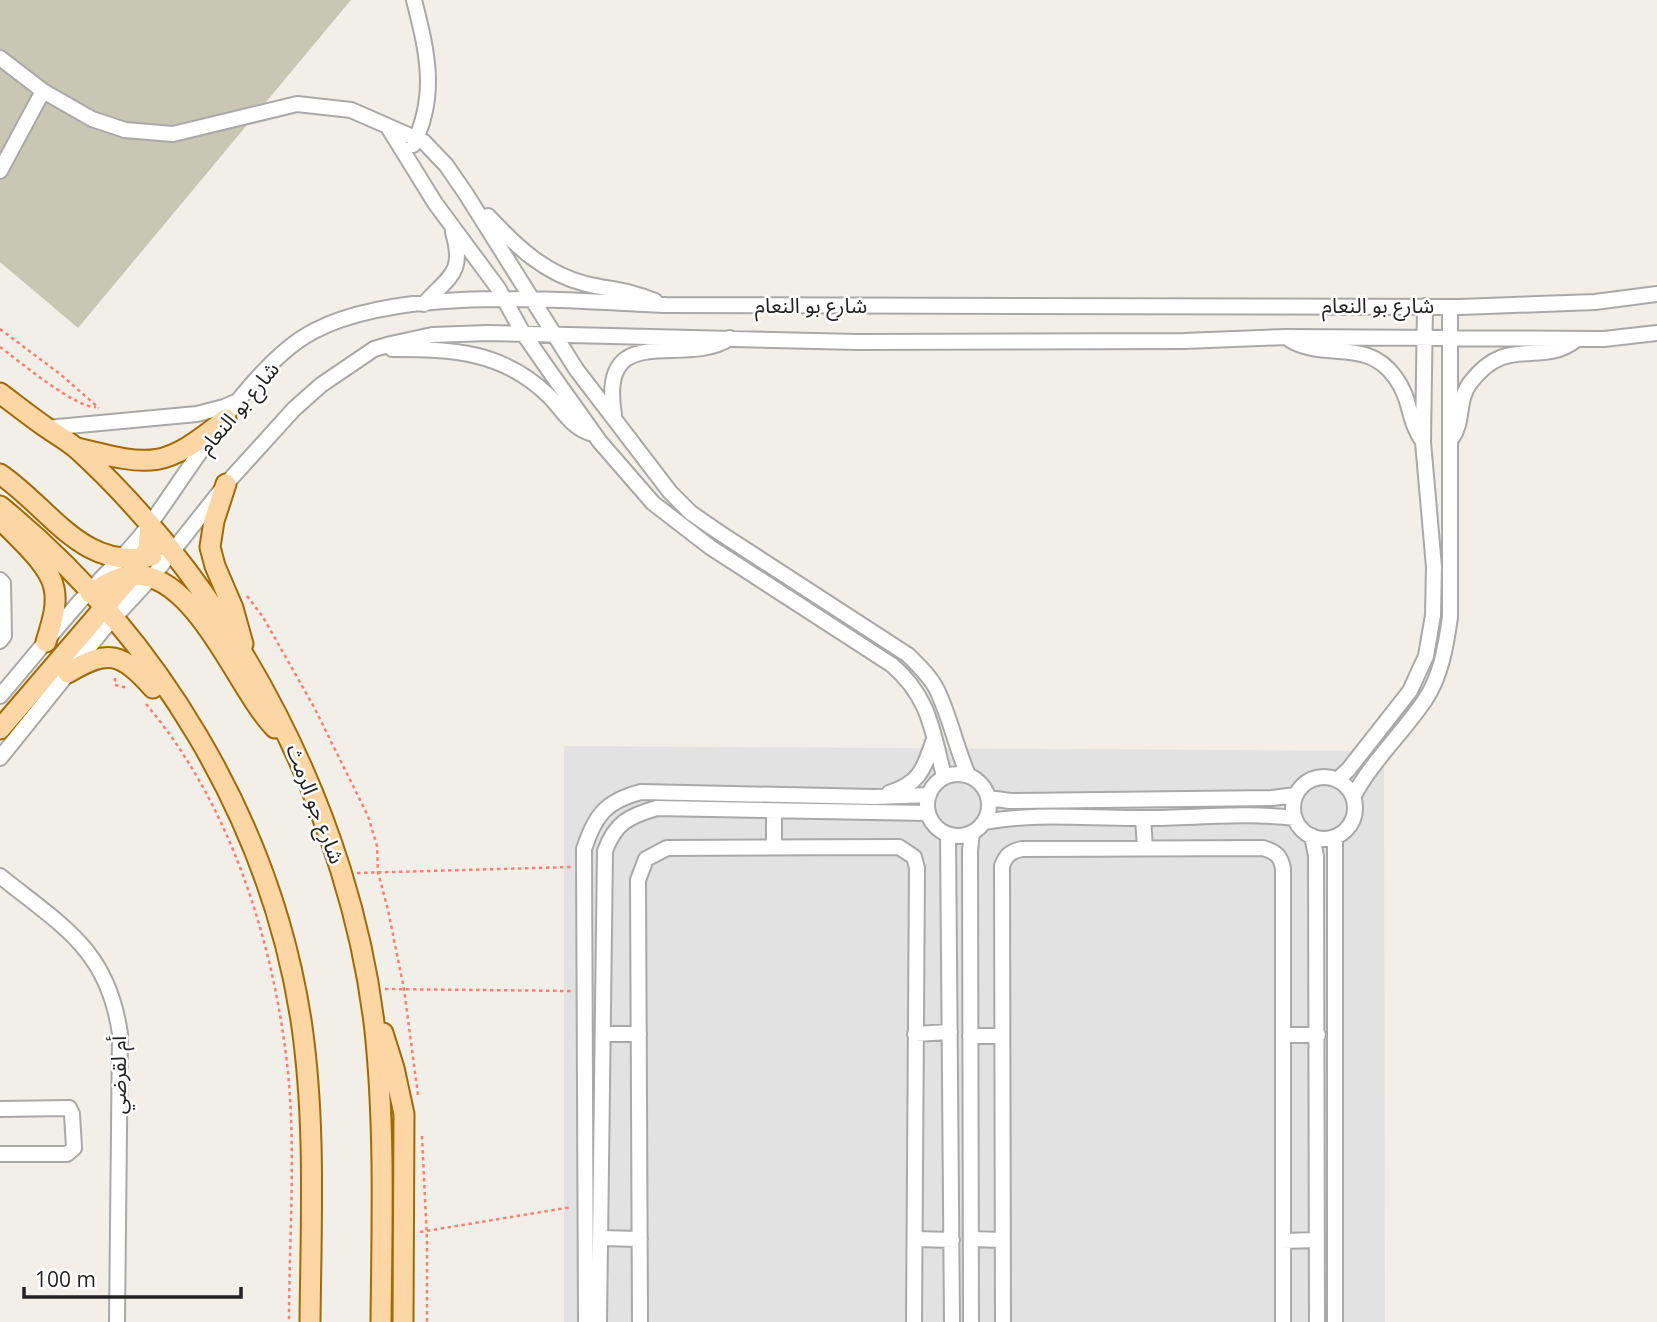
<svg xmlns="http://www.w3.org/2000/svg" width="1657" height="1322" font-family="'Open Sans','Noto Sans Arabic',sans-serif">
  <rect width="100%" height="100%" fill="#f2efe9"/>
  <path fill="#c7c7b4" d="M0 0H351L78 328 0 262Z"/>
  <path fill="#e2e2e2" d="M564 746 1384 751 1385 1322H564Z"/>
  <g fill="none" stroke-linecap="round" stroke-linejoin="round">
    <defs>
      <path id="minor" d="M0 58 43 91
        M388 127 435 203 498 288 523 333 548 369 600 442 653 503 710 547 892 665C930 698 932 730 944 776
        M413 145C438 95 427 51 414 0
        M0 171 43 91 92 119 125 130 173 134 297 104 351 110 424 142 446 165 466 194 576 369 670 492 691 513 720 533 908 655C918 665 930 676 937 690 950 717 956 747 968 775
        M488 216C516 246 545 274 586 284 612 290 629 290 655 301
        M424 304C449 276 465 274 453 232
        M1290 340C1326 361 1366 337 1395 377 1412 400 1407 419 1423 442
        M392 349C453 349 503 351 549 396 563 410 572 429 593 434
        M614 415C598 317 684 369 730 338
        M47 428 197 414 224 407 238 401
        M1452 438C1464 421 1457 400 1470 383 1508 333 1539 368 1576 340
        M0 580 3 583 4 636 0 641
        M0 696C25 667 50 636 75 607 99 579 128 554 150 524 191 468 252 363 314 331 403 285 566 301 666 305L1460 307 1595 302 1657 294
        M0 758 102 631 152 577 226 484 294 409 321 385 374 349 391 344 432 335 488 333 858 342 1184 341 1286 337 1604 339 1657 333
        M927 805a31 31 0 1 1 62 0a31 31 0 1 1-62 0Z
        M1293 808a31 31 0 1 1 62 0a31 31 0 1 1-62 0Z
        M1337 780 1348 770 1410 691 1426 656 1433 615 1434 567 1423 442 1425 306
        M889 793C921 783 924 768 934 739
        M1353 797C1372 761 1402 734 1425 700 1441 676 1446 646 1450 617V307
        M989 798 1010 801 1272 798 1296 795
        M774 811V847
        M1143 818 1145 848
        M985 822C1037 812 1092 819 1145 818 1195 818 1246 812 1295 818
        M948 835 952 1322
        M1312 836 1316 856 1317 1322
        M1335 837V1322
        M0 876C62 926 108 949 120 1034L117 1322
        M604 1034H639
        M915 1034 950 1032
        M1283 1035H1318
        M970 1036H1002
        M0 1109 69 1108 72 1114 74 1148 67 1154H0
        M600 1238 640 1239
        M915 1239 952 1240
        M971 1239 1003 1240
        M1283 1241 1317 1240
        M586 1322 584 849C595 815 606 801 641 792L875 797 929 795
        M599 1322 605 851C615 823 629 816 657 808L928 813
        M640 1322 638 880 646 859 667 848 899 847 914 857 917 868 914 1322
        M971 1322 970 850 972 833
        M1003 1322 1002 866C1006 855 1011 851 1022 849L1263 848C1276 852 1281 856 1283 869V1322"/>
      <path id="major" d="M0 393C16 405 31 417 47 428 57 435 68 441 77 449 236 594 351 817 375 1031 385 1127 382 1225 381 1322
        M77 448C154 467 163 469 226 419
        M0 474C50 508 83 572 152 556
        M226 484 214 521 210 547 215 566 233 608 243 644
        M0 506C157 634 270 820 301 1020 316 1120 311 1222 310 1322
        M0 519C16 536 50 565 54 588 58 606 51 625 46 642
        M90 593C103 586 120 575 134 575 196 573 238 691 275 728
        M68 673C109 648 121 653 153 688
        M0 729 133 574 148 549 150 524
        M383 1033 394 1068 404 1114 403 1322"/>
    </defs>
    <use href="#minor" stroke="#a9a9a9" stroke-width="18"/>
    <use href="#major" stroke="#a06b00" stroke-width="23"/>
    <path stroke="#fa8072" stroke-width="2.5" stroke-dasharray="3.5 3.5" stroke-linecap="butt" d="M0 329 60 374 99 408
      M0 347C19 361 75 408 96 407
      M247 596 263 617 314 707 368 816 377 846 378 872 388 910 404 989 418 1095
      M115 678V685L128 688
      M146 704C224 796 267 921 284 1040 298 1132 289 1229 289 1322
      M357 873 571 867
      M385 989 571 991
      M422 1136 427 1240V1322
      M420 1232 572 1207"/>
    <use href="#minor" stroke="#fff" stroke-width="14"/>
    <use href="#major" stroke="#fcd6a4" stroke-width="19"/>
  </g>
  <g text-anchor="middle" stroke-width="5" stroke-linejoin="round" paint-order="stroke">
    <g font-size="21" fill="#222" stroke="#fff">
      <text x="811" y="313">شارع بو النعام</text>
      <text x="1378" y="313">شارع بو النعام</text>
      <text transform="translate(239 408) rotate(-50)" y="7">شارع بو النعام</text>
      <text transform="translate(315 804) rotate(69)" y="7">شارع جو الرمث</text>
      <text transform="translate(119 1075) rotate(-90)" y="7">أم لقرضي</text>
    </g>
  </g>
  <path d="M24 1287v10h217v-10" fill="none" stroke="#222222" stroke-width="3.5"/>
  <text x="35" y="1287" font-size="21" fill="#222222" stroke="#ffffff" stroke-width="5" paint-order="stroke">100 m</text>
</svg>
